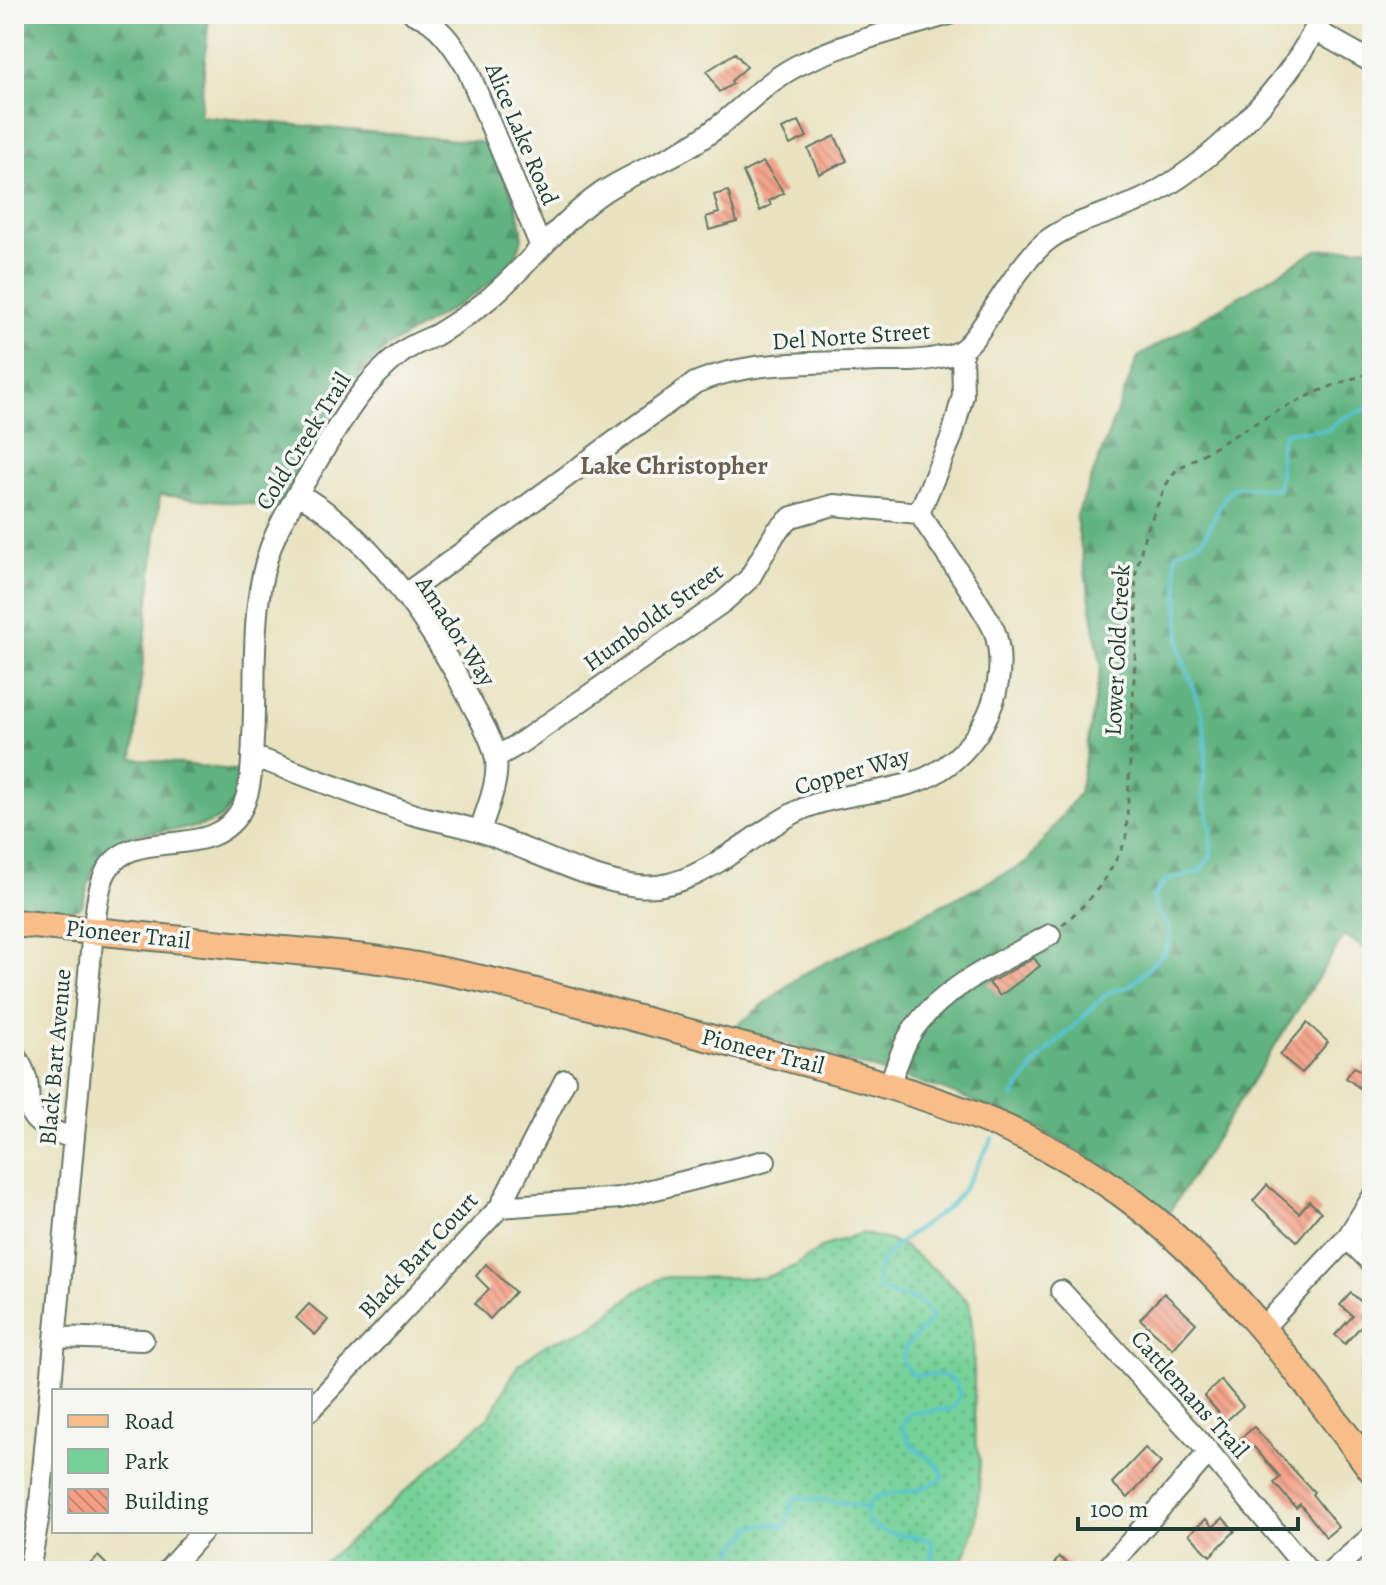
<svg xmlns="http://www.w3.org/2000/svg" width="1386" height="1585" font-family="Alegreya,serif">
  <defs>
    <pattern id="green-dots" width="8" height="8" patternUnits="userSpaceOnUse" patternTransform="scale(2)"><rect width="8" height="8" fill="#76d198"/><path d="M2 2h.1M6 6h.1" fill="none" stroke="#60ab7d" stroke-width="1.8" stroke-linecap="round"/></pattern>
    <pattern id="forest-firs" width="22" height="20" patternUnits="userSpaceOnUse" patternTransform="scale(2)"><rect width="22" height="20" fill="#60b380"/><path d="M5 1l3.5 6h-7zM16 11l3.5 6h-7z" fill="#4f936a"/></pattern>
    <pattern id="building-back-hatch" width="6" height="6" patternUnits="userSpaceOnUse" patternTransform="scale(2)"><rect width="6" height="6" fill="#f49f85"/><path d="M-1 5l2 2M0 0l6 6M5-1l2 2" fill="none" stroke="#c5836e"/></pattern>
  </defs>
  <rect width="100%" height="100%" fill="#f6f6f2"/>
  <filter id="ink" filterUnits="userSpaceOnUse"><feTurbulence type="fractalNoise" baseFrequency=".0125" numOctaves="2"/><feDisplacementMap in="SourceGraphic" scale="16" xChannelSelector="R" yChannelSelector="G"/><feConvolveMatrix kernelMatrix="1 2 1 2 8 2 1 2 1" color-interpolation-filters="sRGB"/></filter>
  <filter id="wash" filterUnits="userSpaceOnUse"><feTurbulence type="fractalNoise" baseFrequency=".006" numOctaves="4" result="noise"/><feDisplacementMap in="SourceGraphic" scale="32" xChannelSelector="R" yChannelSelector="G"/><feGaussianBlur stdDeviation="1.8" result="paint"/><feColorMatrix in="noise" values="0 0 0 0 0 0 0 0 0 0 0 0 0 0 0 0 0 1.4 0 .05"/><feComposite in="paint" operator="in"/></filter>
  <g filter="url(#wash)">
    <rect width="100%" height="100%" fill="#e9e2c0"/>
    <path fill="url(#green-dots)" stroke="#4a8766" stroke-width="2" d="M862 1233 899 1243 938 1272 969 1302 973 1334 975 1436 980 1460 979 1491 975 1526 965 1555 956 1571H313L363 1529 491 1414 518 1365 547 1344 592 1327 637 1291 663 1277 764 1278 795 1266 822 1247Z
      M1372 1353V1393L1360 1384 1363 1363Z"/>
    <path fill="url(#forest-firs)" stroke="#40785a" stroke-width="2" d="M14 14H209L200 116 488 143C500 170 518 200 522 229 528 283 412 324 380 354 336 395 309 456 279 507L160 495 133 758 242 771C239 785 236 800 227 812 203 840 133 820 105 850 91 865 89 888 81 907L62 912 14 907Z
      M1372 247V954L1345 935 1168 1214 1114 1172 1029 1123 942 1089 734 1028 801 975 1026 863 1079 793 1101 666 1076 518 1138 357 1317 250Z"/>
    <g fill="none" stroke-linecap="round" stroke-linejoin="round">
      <path stroke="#58c4d0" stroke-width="4" d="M1013 1097 1039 1060 1109 992 1129 987 1163 954 1170 941 1169 928 1155 907 1154 896 1165 881 1200 871 1211 856V830L1203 795 1206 752 1203 717 1180 650 1178 580 1175 564 1177 552 1203 540 1221 504 1233 487C1249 484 1263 492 1278 487 1283 466 1276 451 1285 432L1328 430 1340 419 1372 407
        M727 1571 736 1547 749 1533V1527L776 1524 782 1528 788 1520 793 1501 799 1497C822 1502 844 1500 867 1508
        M867 1571 871 1568 899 1571
        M919 1571C933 1565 934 1553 931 1540 909 1533 881 1539 866 1518 867 1512 867 1505 872 1500 883 1489 921 1497 943 1477 941 1458 912 1457 902 1427L909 1413 952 1409C966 1394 958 1377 938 1375 931 1374 920 1377 913 1374 909 1372 903 1364 903 1359 901 1343 924 1332 931 1319 925 1290 894 1303 877 1286 874 1245 929 1228 953 1202 970 1183 980 1161 992 1138"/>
    </g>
    <g id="blocks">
      <path fill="url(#building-back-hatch)" d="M735 53 747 67 731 81 733 84 719 92 707 71Z
        M799 121 807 137 790 145 782 129Z
        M835 136 847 161 819 174 808 149Z
        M763 162 784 193 769 201 771 205 760 211 743 172Z
        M728 191 737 222 709 230 706 217 719 213 714 195Z
        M1034 958 1040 966 1000 996 989 983Z
        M1307 1023 1328 1042 1302 1073 1280 1055Z
        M1372 1055V1097L1346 1078 1354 1067 1361 1071Z
        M1267 1185 1299 1213 1309 1201 1321 1212 1297 1241 1253 1201Z
        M486 1264 515 1292 490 1319 475 1304 489 1289 476 1276Z
        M1164 1293 1196 1323 1173 1349 1140 1319Z
        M1351 1293 1366 1306 1363 1310 1370 1316 1345 1344 1335 1335 1353 1316 1340 1305Z
        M309 1304 328 1320 315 1335 296 1318Z
        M1221 1380 1243 1406 1226 1421 1204 1396Z
        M1254 1427 1314 1492 1312 1494 1338 1527 1326 1537 1300 1504 1296 1508 1274 1483 1280 1477 1254 1447 1250 1450 1240 1439Z
        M1145 1448 1161 1463 1128 1498 1112 1483Z
        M1223 1518 1235 1531 1210 1556 1189 1534 1206 1519 1213 1527Z
        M98 1556 113 1571H83Z
        M1059 1557 1078 1571H1049Z"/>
    </g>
  </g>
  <g filter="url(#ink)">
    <use href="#blocks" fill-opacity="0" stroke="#667765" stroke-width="2"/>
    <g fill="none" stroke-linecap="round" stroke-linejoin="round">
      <defs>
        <path id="minor" d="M414 14C438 21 455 48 467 68L541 247
          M1315 30 1372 62
          M298 494C370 532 436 632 472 704 481 721 493 740 496 760 499 783 486 810 480 831
          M404 595 695 383C751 359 819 364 880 361 900 361 921 362 940 357 947 356 958 353 963 349 977 338 986 320 996 305 1010 284 1025 260 1044 243 1070 221 1113 213 1143 199 1212 165 1291 84 1322 14
          M252 756C305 775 358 796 412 814 435 821 459 824 482 832 530 849 588 880 637 886 696 893 747 836 798 811 836 793 876 795 915 782 972 764 1012 695 996 636 993 624 983 611 976 599 958 570 938 542 919 513L952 436 963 395 962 350
          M496 757 519 744 723 602 749 579 776 532 792 517 834 505 919 513
          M14 1055C48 1098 0 1117 74 1138
          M889 1085C897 1066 903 1043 915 1027 948 983 1003 961 1050 935
          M500 1207 620 1198 765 1161
          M1347 1238 1372 1263
          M1061 1291 1209 1452 1308 1571
          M1261 1330 1347 1238 1372 1198
          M57 1337 143 1340
          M310 1410 500 1207 565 1080
          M29 1571 39 1514 93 930C97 911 97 887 107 870 136 823 214 866 243 806 252 786 252 760 253 738 257 672 248 596 276 534 286 511 300 490 313 468 338 426 360 385 400 354 410 345 424 341 436 335 456 323 475 311 493 295 530 263 562 220 603 192 638 169 678 157 711 132 743 109 768 78 805 62 850 41 901 29 949 14
          M167 1571 203 1531
          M1105 1571 1209 1452
          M1332 1571 1372 1536"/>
        <path id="major" d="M14 923C90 930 166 938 243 946 291 951 339 954 387 961 506 979 622 1016 737 1045 876 1081 1016 1113 1133 1202 1224 1271 1304 1378 1372 1470"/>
      </defs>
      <use href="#minor" stroke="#667765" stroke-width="24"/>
      <use href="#major" stroke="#667765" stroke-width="30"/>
      <path stroke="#667765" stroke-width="3" stroke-dasharray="6 6" stroke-linecap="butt" d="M1062 925C1095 897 1107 879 1126 840L1137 621 1135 576 1145 534 1166 485 1176 470C1238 434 1302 391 1372 373"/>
      <use href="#minor" stroke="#fff" stroke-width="20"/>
      <use href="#major" stroke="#f8bd89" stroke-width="26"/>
    </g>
  </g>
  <g text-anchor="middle" stroke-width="7" stroke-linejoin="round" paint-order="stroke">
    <g font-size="24" fill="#1f3d34" stroke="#f6f6f2">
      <text transform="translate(522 134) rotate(67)" y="8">Alice Lake Road</text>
      <text transform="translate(851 336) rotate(-4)" y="8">Del Norte Street</text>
      <text transform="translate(303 441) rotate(-58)" y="8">Cold Creek Trail</text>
      <text transform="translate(653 617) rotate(-36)" y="8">Humboldt Street</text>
      <text transform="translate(456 631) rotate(57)" y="8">Amador Way</text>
      <text transform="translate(1117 650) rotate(-87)" y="8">Lower Cold Creek</text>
      <text transform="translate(852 771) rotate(-16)" y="8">Copper Way</text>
      <text transform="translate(128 934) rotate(6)" y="8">Pioneer Trail</text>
      <text transform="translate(763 1051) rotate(14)" y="8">Pioneer Trail</text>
      <text transform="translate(55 1057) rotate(-85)" y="8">Black Bart Avenue</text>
      <text transform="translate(418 1255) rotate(-47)" y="8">Black Bart Court</text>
      <text transform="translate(1190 1394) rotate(48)" y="8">Cattlemans Trail</text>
    </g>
    <g font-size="26" font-weight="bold" fill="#6a5f50" stroke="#f6f6f2">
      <text x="674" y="474">Lake Christopher</text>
    </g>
  </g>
  <rect width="1386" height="1585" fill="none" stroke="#f6f6f2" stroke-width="48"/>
  <rect x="52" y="1389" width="260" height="144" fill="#f6f6f2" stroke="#a0aca6" stroke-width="2"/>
  <rect x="68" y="1415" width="40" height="12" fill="#f8bd89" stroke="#a0aca6" stroke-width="2"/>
  <text x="124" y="1429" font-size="24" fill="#1f3d34">Road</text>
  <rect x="68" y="1449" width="40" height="24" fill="#76d198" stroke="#a0aca6" stroke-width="2"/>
  <text x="124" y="1469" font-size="24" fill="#1f3d34">Park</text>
  <rect x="68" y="1489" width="40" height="24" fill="url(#building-back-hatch)" stroke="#a0aca6" stroke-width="2"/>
  <text x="124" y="1509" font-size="24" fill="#1f3d34">Building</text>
  <path d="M1078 1517v12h220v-12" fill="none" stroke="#1f3d34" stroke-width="4"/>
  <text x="1090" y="1517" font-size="24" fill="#1f3d34" stroke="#f6f6f2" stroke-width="6" paint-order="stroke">100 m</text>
</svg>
